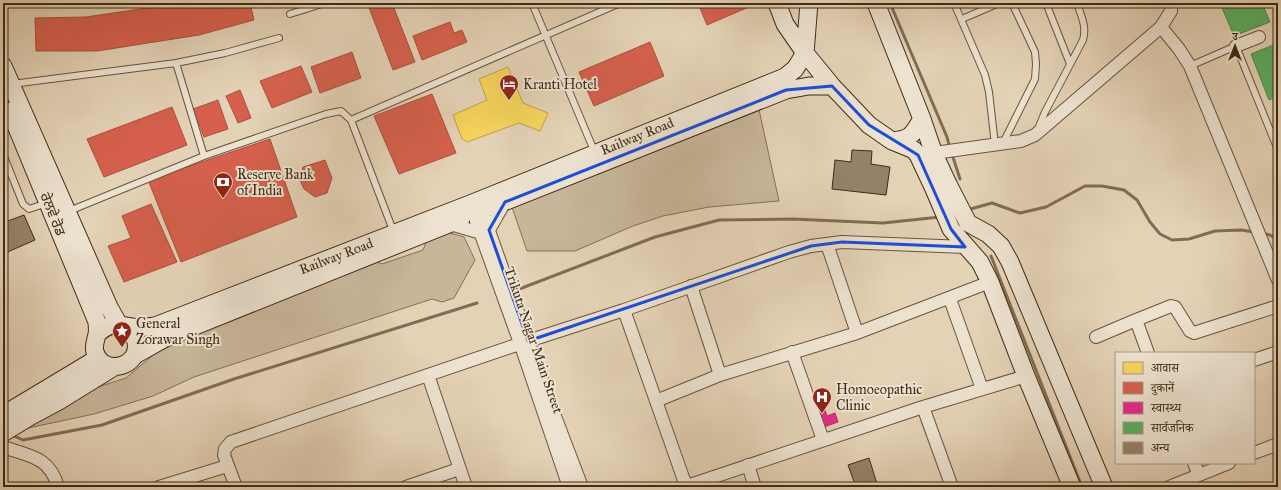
<svg xmlns="http://www.w3.org/2000/svg" width="1281" height="490" font-family="'IM FELL Great Primer','Noto Serif Devanagari','Noto Sans Gurmukhi',serif">
  <rect width="100%" height="100%" fill="#e4d2b6"/>
  <filter id="stains"><feTurbulence type="fractalNoise" baseFrequency=".005" numOctaves="4"/><feColorMatrix values="0 0 0 0 .2 0 0 0 0 .09 0 0 0 0 .02 0 0 0 .5 -.17"/></filter>
  <radialGradient id="worn" r=".72"><stop offset=".6" stop-color="#630" stop-opacity="0"/><stop offset="1" stop-color="#630" stop-opacity=".3"/></radialGradient>
  <path fill="#c8b69a" stroke="#837057" d="M758 105 779 201 709 207 663 216 633 226 575 251H527L511 204Z
    M447 232 464 237 475 260 454 298 442 302 432 299 194 377 153 396 94 414 14 431 76 394 126 378 153 355 205 328 371 259 382 264 423 250 428 237Z"/>
  <path fill="#f6d55c" stroke="#bfa246" d="M508 67 523 103 548 113 540 131 519 123 467 142 462 139 453 115 487 100 479 79Z"/>
  <path fill="#d6604d" stroke="#a8503c" d="M181 3H250L254 20 199 35 97 51H36L35 18 86 17Z
    M372 3H392L415 62 393 70 368 5Z
    M698 3H758L707 25Z
    M450 22 454 33 462 30 467 42 422 60 413 36Z
    M650 42 664 76 594 106 579 72Z
    M352 52 361 78 320 93 311 67Z
    M301 66 312 92 272 108 260 81Z
    M240 90 251 118 238 123 226 96Z
    M432 94 456 153 399 174 374 116Z
    M218 100 228 129 204 137 193 109Z
    M172 107 187 145 104 177 87 139Z
    M270 139 297 217 181 262 148 180Z
    M325 160 332 178 327 193 315 197 304 189 300 180 303 167Z
    M151 204 177 262 124 282 108 246 131 238 122 216Z"/>
  <path fill="#e7298a" stroke="#b42a67" d="M822 402 827 416 835 413 838 422 821 428 813 405Z"/>
  <path fill="#5aae61" stroke="#52874a" d="M1220 3H1262L1270 22 1234 36Z
    M1278 43V96L1269 100 1251 54Z"/>
  <g fill="none" stroke-linecap="round" stroke-linejoin="round">
    <path stroke="#806d54" stroke-width="3" d="M890 3 947 137 950 149
      M952 154 960 179
      M967 210 992 203 1020 213 1046 207 1085 186H1102L1124 190 1137 200 1150 222 1160 234 1172 240 1189 239 1215 231 1241 230 1254 232
      M1262 233 1270 235 1278 240
      M991 256 1082 487
      M514 291 655 237 719 220 792 219 883 223 940 217
      M12 435 23 440 102 425 234 379 477 303"/>
  </g>
  <path fill="#948268" stroke="#3e2b14" d="M852 150 872 151 871 164 890 167 886 195 832 189 835 160 851 162Z
    M24 215 35 240 3 254V218L5 222Z
    M869 458 878 487H856L848 465Z"/>
  <g fill="none" stroke-linecap="round" stroke-linejoin="round">
    <defs>
      <path id="lane" d="M532 3 595 153
        M954 3 985 75 989 92 995 145
        M1046 3 1070 64
        M290 14 325 3
        M962 19 999 3
        M176 63 204 156
        M1190 66 1236 46 1278 150
        M12 84 176 63 225 53 279 38
        M351 120 620 3
        M3 126 13 121
        M1038 129 1045 112 1083 40C1087 26 1081 16 1077 3
        M1003 143 1035 79 1036 64 1035 52 1012 3
        M3 154 23 204 29 209 47 203
        M69 211 204 156 326 114 341 111 351 120 394 233"/>
      <path id="street" d="M1161 27 1179 49 1190 66 1278 280
        M1236 46 1259 37
        M927 154 1021 141 1035 135 1161 27 1171 11V3
        M478 200 556 419 582 487
        M470 204 520 343 569 487
        M450 224 481 233
        M489 230 505 202
        M827 244 857 333
        M691 286 720 375
        M950 299 982 389
        M624 310 686 486
        M1136 320 1171 306 1175 307 1190 331 1194 333 1278 306
        M1096 337 1136 320 1148 353
        M792 352 823 440
        M1254 360 1278 352
        M428 375 466 487
        M656 401 720 375 857 333 990 282
        M923 407 952 487
        M3 447C30 456 50 457 58 487
        M1254 453 1278 444
        M1194 463 1199 475
        M748 465 755 487
        M159 487 227 466
        M236 487 224 455 225 449 231 442 528 341 624 310 789 252 811 246 842 242 965 247
        M406 487 459 469
        M684 487 923 407 1026 376
        M1169 487 1229 463"/>
      <path id="secondary" d="M809 3 805 53 832 86 869 125 892 141 914 150 918 155 934 189 951 229 980 262 990 282 1026 376 1072 487
        M876 3 922 119C912 135 912 139 892 141
        M3 66 109 307 119 325 138 328 155 326 470 204 785 77 795 69 805 53 785 24 777 3
        M10 111 97 322C97 326 98 330 97 334 96 341 93 345 95 352 103 377 141 367 136 342 135 339 134 335 132 333 130 331 125 329 122 327 113 321 104 328 97 334
        M922 119 934 154 949 186 968 223 988 234 1001 246 1010 262 1104 487
        M491 207 786 90 809 86H832
        M135 355 165 338 461 219
        M3 415 98 358
        M3 433 31 416 59 401 114 367"/>
    </defs>
    <use href="#lane" stroke="#68553c" stroke-width="8"/>
    <use href="#street" stroke="#68553c" stroke-width="14"/>
    <use href="#secondary" stroke="#3e2b14" stroke-width="19"/>
    <use href="#lane" stroke="#ede2d0" stroke-width="6"/>
    <use href="#street" stroke="#ede2d0" stroke-width="12"/>
    <use href="#secondary" stroke="#ede2d0" stroke-width="17"/>
  </g>
  <path fill="none" stroke="#1d4ed8" stroke-width="3" stroke-linejoin="round" d="M832 86 869 125 918 155 951 229 965 247 842 242 811 246 528 341 489 230 505 202 786 90Z"/>
  <defs>
    <symbol id="hotel-pin" viewBox="-11 -11 22 30"><path d="M0 17L-7.5 6A9.5 9.5 0 1 1 7.5 6Z" fill="#8f2418" stroke="#ede2d0"/><path d="M-6-4.5h1.5V1H6V5H4.5V3h-9V5H-6ZM-4 0a1.8 1.8 0 1 1 3.6 0ZM.5 0V-2.5h3Q6-2.5 6 0Z" fill="#fff"/></symbol>
    <symbol id="bank-pin" viewBox="-11 -11 22 30"><path d="M0 17L-7.5 6A9.5 9.5 0 1 1 7.5 6Z" fill="#8f2418" stroke="#ede2d0"/><path d="M-6-4H6V4H-6ZM0-2.3a2.3 2.3 0 1 0 0 4.6a2.3 2.3 0 1 0 0-4.6Z" fill="#fff"/></symbol>
    <symbol id="sight-pin" viewBox="-11 -11 22 30"><path d="M0 17L-7.5 6A9.5 9.5 0 1 1 7.5 6Z" fill="#8f2418" stroke="#ede2d0"/><path d="M0-6L1.8-2.2L6-1.7L2.9 1.2L3.7 5.4L0 3.3L-3.7 5.4L-2.9 1.2L-6-1.7L-1.8-2.2Z" fill="#fff"/></symbol>
    <symbol id="hospital-pin" viewBox="-11 -11 22 30"><path d="M0 17L-7.5 6A9.5 9.5 0 1 1 7.5 6Z" fill="#8f2418" stroke="#ede2d0"/><path d="M-5-5h3v3.5h4V-5h3V5h-3V1.5h-4V5h-3Z" fill="#fff"/></symbol>
  </defs>
  <g fill-rule="evenodd">
    <use href="#hotel-pin" x="498" y="73" width="22" height="30"/>
    <use href="#bank-pin" x="212" y="171" width="22" height="30"/>
    <use href="#sight-pin" x="111" y="320" width="22" height="30"/>
    <use href="#hospital-pin" x="811" y="386" width="22" height="30"/>
  </g>
  <g text-anchor="middle" stroke-width="4" stroke-linejoin="round" paint-order="stroke">
    <g font-size="14" fill="#3e2b14" stroke="#ede2d0" text-anchor="start">
      <text x="523" y="89">Kranti Hotel</text>
      <text x="237" y="179">Reserve Bank<tspan x="237" dy="16">of India</tspan></text>
      <text x="136" y="328">General<tspan x="136" dy="16">Zorawar Singh</tspan></text>
      <text x="836" y="394">Homoeopathic<tspan x="836" dy="16">Clinic</tspan></text>
    </g>
    <g font-size="14" fill="#3e2b14" stroke="#ede2d0">
      <text transform="translate(637 136) rotate(-22)" y="5">Railway Road</text>
      <text transform="translate(53 214) rotate(68)" y="5">ਰੇਲਵੇ ਰੋਡ</text>
      <text transform="translate(336 256) rotate(-21)" y="5">Railway Road</text>
      <text transform="translate(534 340) rotate(71)" y="5">Trikuta Nagar Main Street</text>
    </g>
  </g>
  <rect width="1281" height="490" fill="none" stroke="#e4d2b6" stroke-width="16"/>
  <rect x="4" y="4" width="1273" height="482" fill="none" stroke="#3e2b14" stroke-width="2"/>
  <rect x="8" y="8" width="1265" height="474" fill="none" stroke="#3e2b14"/>
  <rect x="1115" y="352" width="140" height="112" fill="#ede2d0" stroke="#a79985"/>
  <rect x="1123" y="362" width="20" height="12" fill="#f6d55c" stroke="#a79985"/>
  <text x="1151" y="372" font-size="12" fill="#3e2b14">आवास</text>
  <rect x="1123" y="382" width="20" height="12" fill="#d6604d" stroke="#a79985"/>
  <text x="1151" y="392" font-size="12" fill="#3e2b14">दुकानें</text>
  <rect x="1123" y="402" width="20" height="12" fill="#e7298a" stroke="#a79985"/>
  <text x="1151" y="412" font-size="12" fill="#3e2b14">स्वास्थ्य</text>
  <rect x="1123" y="422" width="20" height="12" fill="#5aae61" stroke="#a79985"/>
  <text x="1151" y="432" font-size="12" fill="#3e2b14">सार्वजनिक</text>
  <rect x="1123" y="442" width="20" height="12" fill="#948268" stroke="#a79985"/>
  <text x="1151" y="452" font-size="12" fill="#3e2b14">अन्य</text>
  <g transform="translate(1235 46)" stroke="#ede2d0" stroke-width="3" paint-order="stroke">
  <path d="M0-3L7 15L0 10L-7 15Z" fill="#3e2b14"/>
  <text y="-6" font-size="11" font-weight="bold" text-anchor="middle" fill="#3e2b14">उ</text>
  </g>
  <rect width="100%" height="100%" filter="url(#stains)"/>
  <rect width="100%" height="100%" fill="url(#worn)"/>
</svg>
